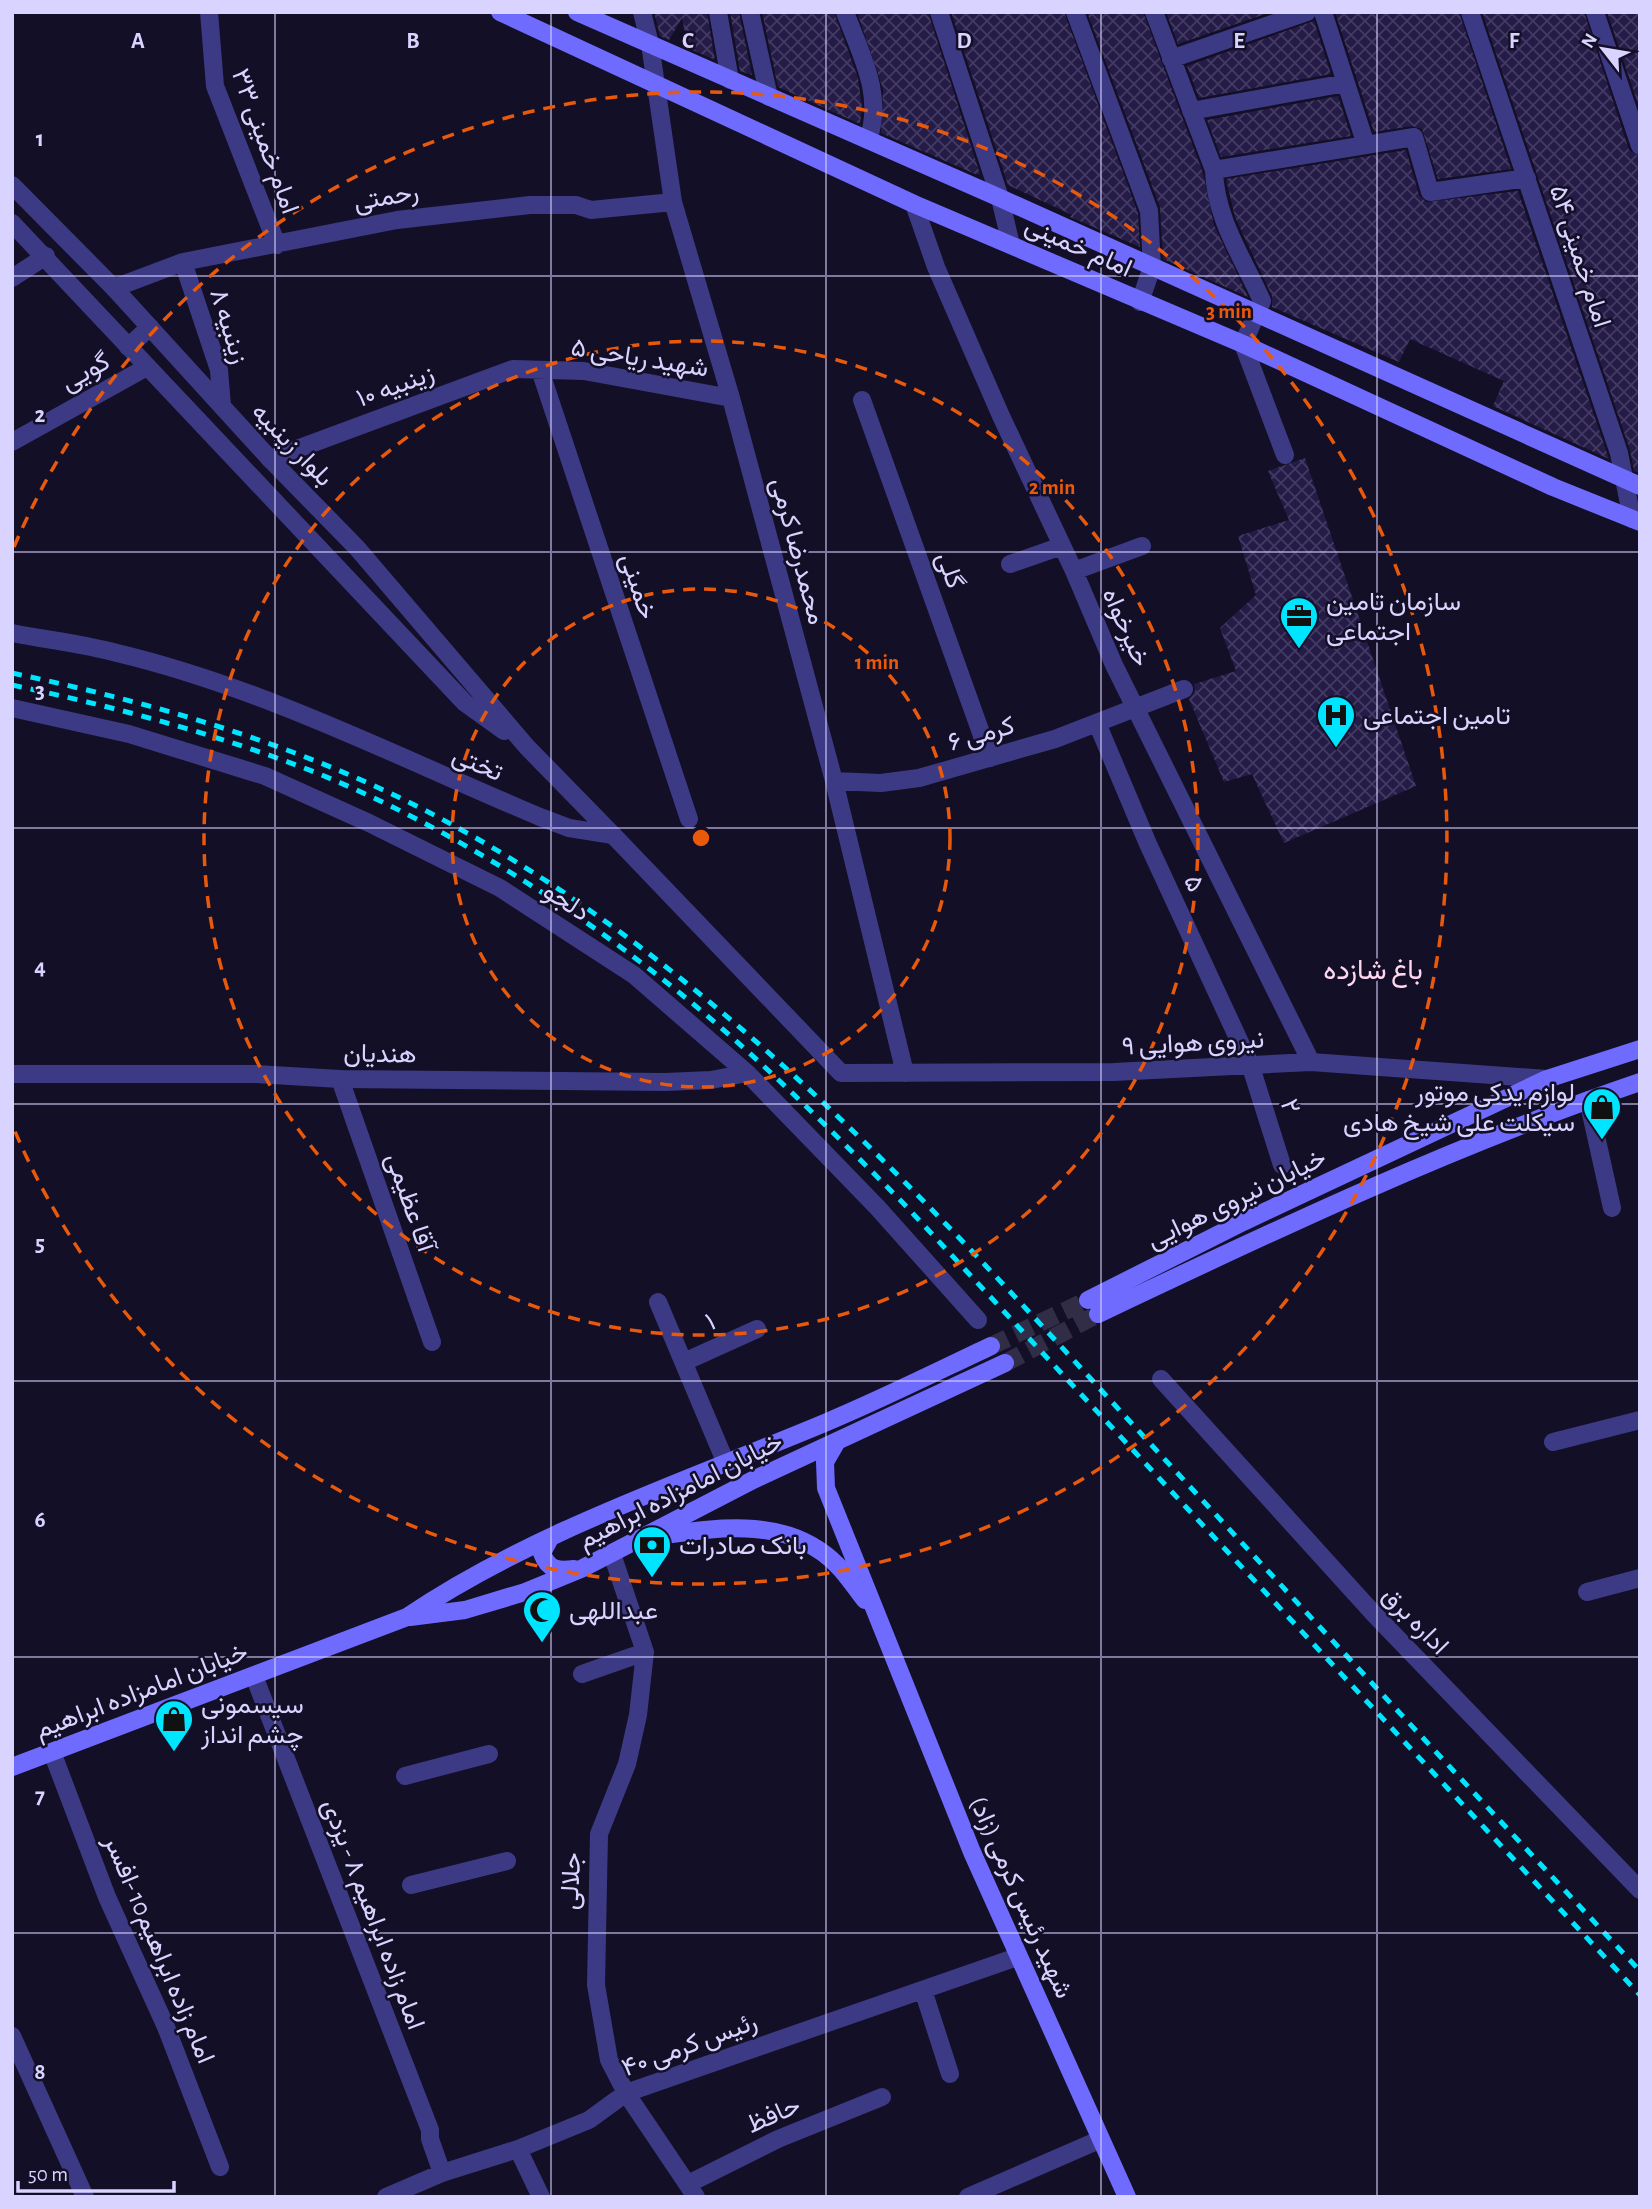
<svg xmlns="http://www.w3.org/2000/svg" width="1652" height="2209" font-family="'Alegreya Sans',Vazirmatn,sans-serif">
  <defs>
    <pattern id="building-cross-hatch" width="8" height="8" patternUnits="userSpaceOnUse" patternTransform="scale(1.75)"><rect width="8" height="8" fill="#241b47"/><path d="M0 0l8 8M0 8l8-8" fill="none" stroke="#433b63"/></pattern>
  </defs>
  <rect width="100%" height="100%" fill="#130f26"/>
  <path fill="url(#building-cross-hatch)" d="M654 12H707L715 60 688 48 682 18 669 40 660 36Z
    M730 12H739L752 75 740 71Z
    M762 12H834L858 78 862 107 860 124 778 87Z
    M857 12H928L980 174H975L881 133 883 89Z
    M951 12H1064L1138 213 1140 247 1070 217 1072 215 1008 185Z
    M1087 12H1143L1203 173 1214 225 1248 297 1163 259 1160 207Z
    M1166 12H1271L1178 44Z
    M1335 12H1459L1511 169 1438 179 1422 129 1412 126 1374 132Z
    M1482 12H1584L1629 150 1640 157V473L1634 471 1630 450Z
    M1607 12H1640V110Z
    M1314 21 1331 74 1199 98 1187 66Z
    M1338 96 1351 136 1221 157 1207 120Z
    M1406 150 1419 195 1426 202 1518 191 1609 459 1493 406 1504 381 1410 339 1399 362 1272 307V296L1235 217 1226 179Z
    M1305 458 1416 786 1284 843 1252 774 1224 782 1189 699 1195 691 1194 684 1236 671 1220 628 1256 595 1238 536 1289 520 1268 471Z"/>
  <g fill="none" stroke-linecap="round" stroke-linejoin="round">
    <path stroke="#312d47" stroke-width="18" stroke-dasharray="18 9" stroke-linecap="butt" d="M991 1346 1088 1300
      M1005 1363 1098 1314"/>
    <path stroke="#3d3a85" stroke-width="18" d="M209 12 215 86 277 245
      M642 12 650 44 673 202 731 398 834 781 905 1073
      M718 12 730 80
      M750 12 769 97
      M845 12C861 55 884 95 868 140
      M939 12 1000 198 1011 245
      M1075 12 1149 211 1152 267 1140 302
      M1154 12 1214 170C1215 218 1243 258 1262 301L1243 344 1285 455
      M1323 12 1366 145
      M1470 12 1619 453 1632 519
      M1595 12 1640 146
      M1171 59 1307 12
      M1191 111 1346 83
      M1214 170 1414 137 1430 192 1527 178
      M914 204 936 267 1001 416 1074 571 1114 665 1311 1062
      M183 262 219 370 222 406
      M12 278 46 256
      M114 288 183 262 397 220 530 205H576L591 210 673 202
      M128 347 150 327
      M540 370 689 819
      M862 400 990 758
      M12 442 147 367
      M270 459 513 369 584 371 731 398
      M1010 564 1062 546
      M1074 571 1142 546
      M1097 723 1148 844 1250 1064 1282 1165
      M834 781 881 783 919 778 1055 739 1184 689
      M613 835 841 1073 1114 1072 1311 1062 1547 1079
      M340 1079 432 1342
      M1588 1100 1612 1208
      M658 1302 725 1461
      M684 1362 757 1329
      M1161 1379 1374 1614 1640 1890
      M1553 1442 1640 1420
      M612 1554 645 1652 638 1715 627 1764 599 1834 596 1985 609 2060 626 2093 696 2197
      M1587 1592 1640 1578
      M582 1674 645 1652
      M254 1676 430 2130V2139L442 2173
      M52 1752 107 1897 166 2027 220 2167
      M405 1776 489 1754
      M411 1885 507 1861
      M923 1990 950 2074
      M12 2036 85 2197
      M518 2149 541 2197
      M688 2184 778 2139 882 2097
      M386 2197 442 2173 518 2149 589 2120 626 2093 1017 1957
      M968 2197 1099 2140"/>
    <path stroke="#3d3a85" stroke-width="18" d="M12 185 114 288 270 459 357 548 527 747 613 835
      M12 223 465 703 504 731
      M12 633C47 640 83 644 117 653 264 688 402 759 540 817L569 828 613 835
      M12 708 129 734 265 776 369 823 500 888 634 975 747 1073 877 1207 978 1320
      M12 1074H256L340 1079 665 1082 711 1080 747 1073"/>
    <path stroke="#6f6bff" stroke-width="18" d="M500 12 914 204 1243 344 1553 487 1640 522
      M577 12 1000 198 1640 486
      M1088 1300 1243 1222 1547 1079 1640 1049
      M1098 1314C1275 1230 1454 1145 1640 1082
      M836 1443 825 1462 826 1488 972 1852 1127 2197
      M651 1537C714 1528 788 1514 838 1566 848 1576 856 1589 865 1600
      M549 1540 542 1553C548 1570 558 1571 574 1569
      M410 1617 465 1610 525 1592 581 1569 753 1480 1005 1363
      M12 1767 407 1617C530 1533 689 1480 827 1422 882 1399 936 1372 991 1346"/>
    <path stroke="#00e5ff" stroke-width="5" stroke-dasharray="10 9" stroke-linecap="butt" d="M12 673C158 704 303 746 436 816 716 964 934 1208 1146 1439 1310 1617 1475 1794 1640 1971
      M12 685C102 704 190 727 277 758 408 804 543 886 652 971 743 1041 824 1123 904 1204L1640 1995"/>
  </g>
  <path fill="none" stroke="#d9d4ff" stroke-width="2" stroke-opacity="0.55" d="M275 12V2197M551 12V2197M826 12V2197M1101 12V2197M1377 12V2197M12 276H1640M12 552H1640M12 828H1640M12 1104H1640M12 1381H1640M12 1657H1640M12 1933H1640"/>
  <g fill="none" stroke="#e8590c" stroke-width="3.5" stroke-dasharray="12 9">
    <circle cx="701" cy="838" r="249"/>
    <circle cx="701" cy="838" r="497"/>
    <path d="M14 547A746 746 0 1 1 14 1129"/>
  </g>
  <defs>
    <symbol id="office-pin" viewBox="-11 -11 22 30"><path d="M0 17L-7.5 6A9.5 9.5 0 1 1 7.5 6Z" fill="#00e5ff" stroke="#130f26"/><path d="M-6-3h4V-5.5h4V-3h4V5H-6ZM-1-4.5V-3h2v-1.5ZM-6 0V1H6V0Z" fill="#111"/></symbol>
    <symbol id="hospital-pin" viewBox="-11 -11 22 30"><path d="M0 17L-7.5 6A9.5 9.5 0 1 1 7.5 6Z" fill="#00e5ff" stroke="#130f26"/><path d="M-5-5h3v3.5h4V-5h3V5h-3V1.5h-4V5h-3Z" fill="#111"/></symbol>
    <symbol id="shop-pin" viewBox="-11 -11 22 30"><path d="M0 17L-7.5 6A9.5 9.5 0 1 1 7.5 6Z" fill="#00e5ff" stroke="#130f26"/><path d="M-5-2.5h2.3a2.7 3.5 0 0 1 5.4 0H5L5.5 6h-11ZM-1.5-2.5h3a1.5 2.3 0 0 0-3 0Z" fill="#111"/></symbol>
    <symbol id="bank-pin" viewBox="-11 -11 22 30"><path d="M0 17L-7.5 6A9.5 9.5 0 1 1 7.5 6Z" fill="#00e5ff" stroke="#130f26"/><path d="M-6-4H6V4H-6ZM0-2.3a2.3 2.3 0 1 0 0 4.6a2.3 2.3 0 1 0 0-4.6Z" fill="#111"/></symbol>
    <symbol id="mosque-pin" viewBox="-11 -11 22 30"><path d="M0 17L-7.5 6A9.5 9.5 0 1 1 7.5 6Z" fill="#00e5ff" stroke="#130f26"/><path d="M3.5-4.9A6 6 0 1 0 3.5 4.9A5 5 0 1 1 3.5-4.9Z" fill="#111"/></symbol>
  </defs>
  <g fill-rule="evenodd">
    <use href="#office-pin" x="1277" y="594" width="44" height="60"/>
    <use href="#hospital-pin" x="1314" y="693" width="44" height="60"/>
    <use href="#shop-pin" x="1580" y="1085" width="44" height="60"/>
    <use href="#bank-pin" x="630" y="1523" width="44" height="60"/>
    <use href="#mosque-pin" x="520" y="1588" width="44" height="60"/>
    <use href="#shop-pin" x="152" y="1697" width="44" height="60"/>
  </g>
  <g text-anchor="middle" stroke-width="5" stroke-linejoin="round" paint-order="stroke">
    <g font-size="26" fill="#d9d4ff" stroke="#130f26">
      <text transform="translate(266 141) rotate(70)" y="9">امام خمینی ۳۳</text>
      <text transform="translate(386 196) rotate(-10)" y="9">رحمتی</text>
      <text transform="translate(1079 246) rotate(24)" y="9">امام خمینی</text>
      <text transform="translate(1581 256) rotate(72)" y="9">امام خمینی ۵۴</text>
      <text transform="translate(230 326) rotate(73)" y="9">زینبیه ۸</text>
      <text transform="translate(640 357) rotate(9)" y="9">۵ شهید ریاحی</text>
      <text transform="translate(85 371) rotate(-29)" y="9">گویی</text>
      <text transform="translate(395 385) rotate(-20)" y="9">زینبیه ۱۰</text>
      <text transform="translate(293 444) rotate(46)" y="9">بلوار زینبیه</text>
      <text transform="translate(799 551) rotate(75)" y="9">محمدرضا کرمی</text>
      <text transform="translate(951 570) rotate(70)" y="9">گلی</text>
      <text transform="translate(639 586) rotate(72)" y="9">خمینی</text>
      <text transform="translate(1127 627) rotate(66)" y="9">خیرخواه</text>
      <text transform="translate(981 733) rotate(-16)" y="9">کرمی ۶</text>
      <text transform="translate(478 763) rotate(23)" y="9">تختی</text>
      <text transform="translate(1195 883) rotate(65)" y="9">۵</text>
      <text transform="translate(567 901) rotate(33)" y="9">دلجو</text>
      <text transform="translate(1193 1042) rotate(-3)" y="9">نیروی هوایی ۹</text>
      <text transform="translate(380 1053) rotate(1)" y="9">هندیان</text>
      <text transform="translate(1291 1106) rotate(72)" y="9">۲</text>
      <text transform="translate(1236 1198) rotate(-26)" y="9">خیابان نیروی هوایی</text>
      <text transform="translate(411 1202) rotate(71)" y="9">آقا عظیمی</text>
      <text transform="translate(710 1321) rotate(-24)" y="9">۱</text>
      <text transform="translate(680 1490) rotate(-27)" y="9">خیابان امامزاده ابراهیم</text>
      <text transform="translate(1416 1620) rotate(46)" y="9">اداره برق</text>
      <text transform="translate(141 1690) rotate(-21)" y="9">خیابان امامزاده ابراهیم</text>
      <text transform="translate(570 1881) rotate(-87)" y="9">جلالی</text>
      <text transform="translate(1022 1897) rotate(66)" y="9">شهید رئیس کرمی (زاد)</text>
      <text transform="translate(374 1914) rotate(69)" y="9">امام زاده ابراهیم ۸ - یزدی</text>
      <text transform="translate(160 1949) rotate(67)" y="9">امام زاده ابراهیم10 -افسر</text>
      <text transform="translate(689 2044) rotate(-20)" y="9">رئیس کرمی ۴۰</text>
      <text transform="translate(773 2114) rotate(-24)" y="9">حافظ</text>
    </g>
    <g font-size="26" fill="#d9d4ff" stroke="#130f26" text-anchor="start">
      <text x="1326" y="610">سازمان تامین<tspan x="1326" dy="30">اجتماعی</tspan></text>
      <text x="1363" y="724">تامین اجتماعی</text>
      <text x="1575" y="1101" text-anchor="end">لوازم یدکی موتور<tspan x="1575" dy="30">سیکلت علی شیخ هادی</tspan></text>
      <text x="679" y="1554">بانک صادرات</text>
      <text x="569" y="1619">عبداللهی</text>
      <text x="201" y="1713">سیسمونی<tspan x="201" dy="30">چشم انداز</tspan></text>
    </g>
    <g font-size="28" fill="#ffd6f0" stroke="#130f26">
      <text x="1373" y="979">باغ شازده</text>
    </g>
  </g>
  <g font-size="23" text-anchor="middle" font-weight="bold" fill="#d9d4ff" stroke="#130f26" stroke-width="5" stroke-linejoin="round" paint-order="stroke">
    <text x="138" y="48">A</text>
    <text x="413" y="48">B</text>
    <text x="688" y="48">C</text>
    <text x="964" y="48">D</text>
    <text x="1239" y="48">E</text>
    <text x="1514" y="48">F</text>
    <text x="40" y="146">1</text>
    <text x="40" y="422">2</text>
    <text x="40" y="698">3</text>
    <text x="40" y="974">4</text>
    <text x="40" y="1251">5</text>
    <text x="40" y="1527">6</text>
    <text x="40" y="1803">7</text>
    <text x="40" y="2079">8</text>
  </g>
  <circle cx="701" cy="838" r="10" fill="#e8590c" stroke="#130f26" stroke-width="3.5"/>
  <g font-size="21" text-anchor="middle" font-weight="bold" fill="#e8590c" stroke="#130f26" stroke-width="5" stroke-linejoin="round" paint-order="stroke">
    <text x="1229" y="318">3 min</text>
    <text x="1052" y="494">2 min</text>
    <text x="877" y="669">1 min</text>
  </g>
  <rect width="1652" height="2209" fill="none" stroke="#d9d4ff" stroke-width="28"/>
  <g transform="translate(1603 49) rotate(301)" stroke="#130f26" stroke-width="5" paint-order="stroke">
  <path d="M0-5L12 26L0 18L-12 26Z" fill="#d9d4ff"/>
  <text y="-10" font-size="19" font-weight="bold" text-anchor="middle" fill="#d9d4ff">N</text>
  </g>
  <path d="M18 2181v10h156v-10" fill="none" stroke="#d9d4ff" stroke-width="3.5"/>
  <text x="28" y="2181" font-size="21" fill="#d9d4ff" stroke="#130f26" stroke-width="5" paint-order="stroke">50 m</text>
</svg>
